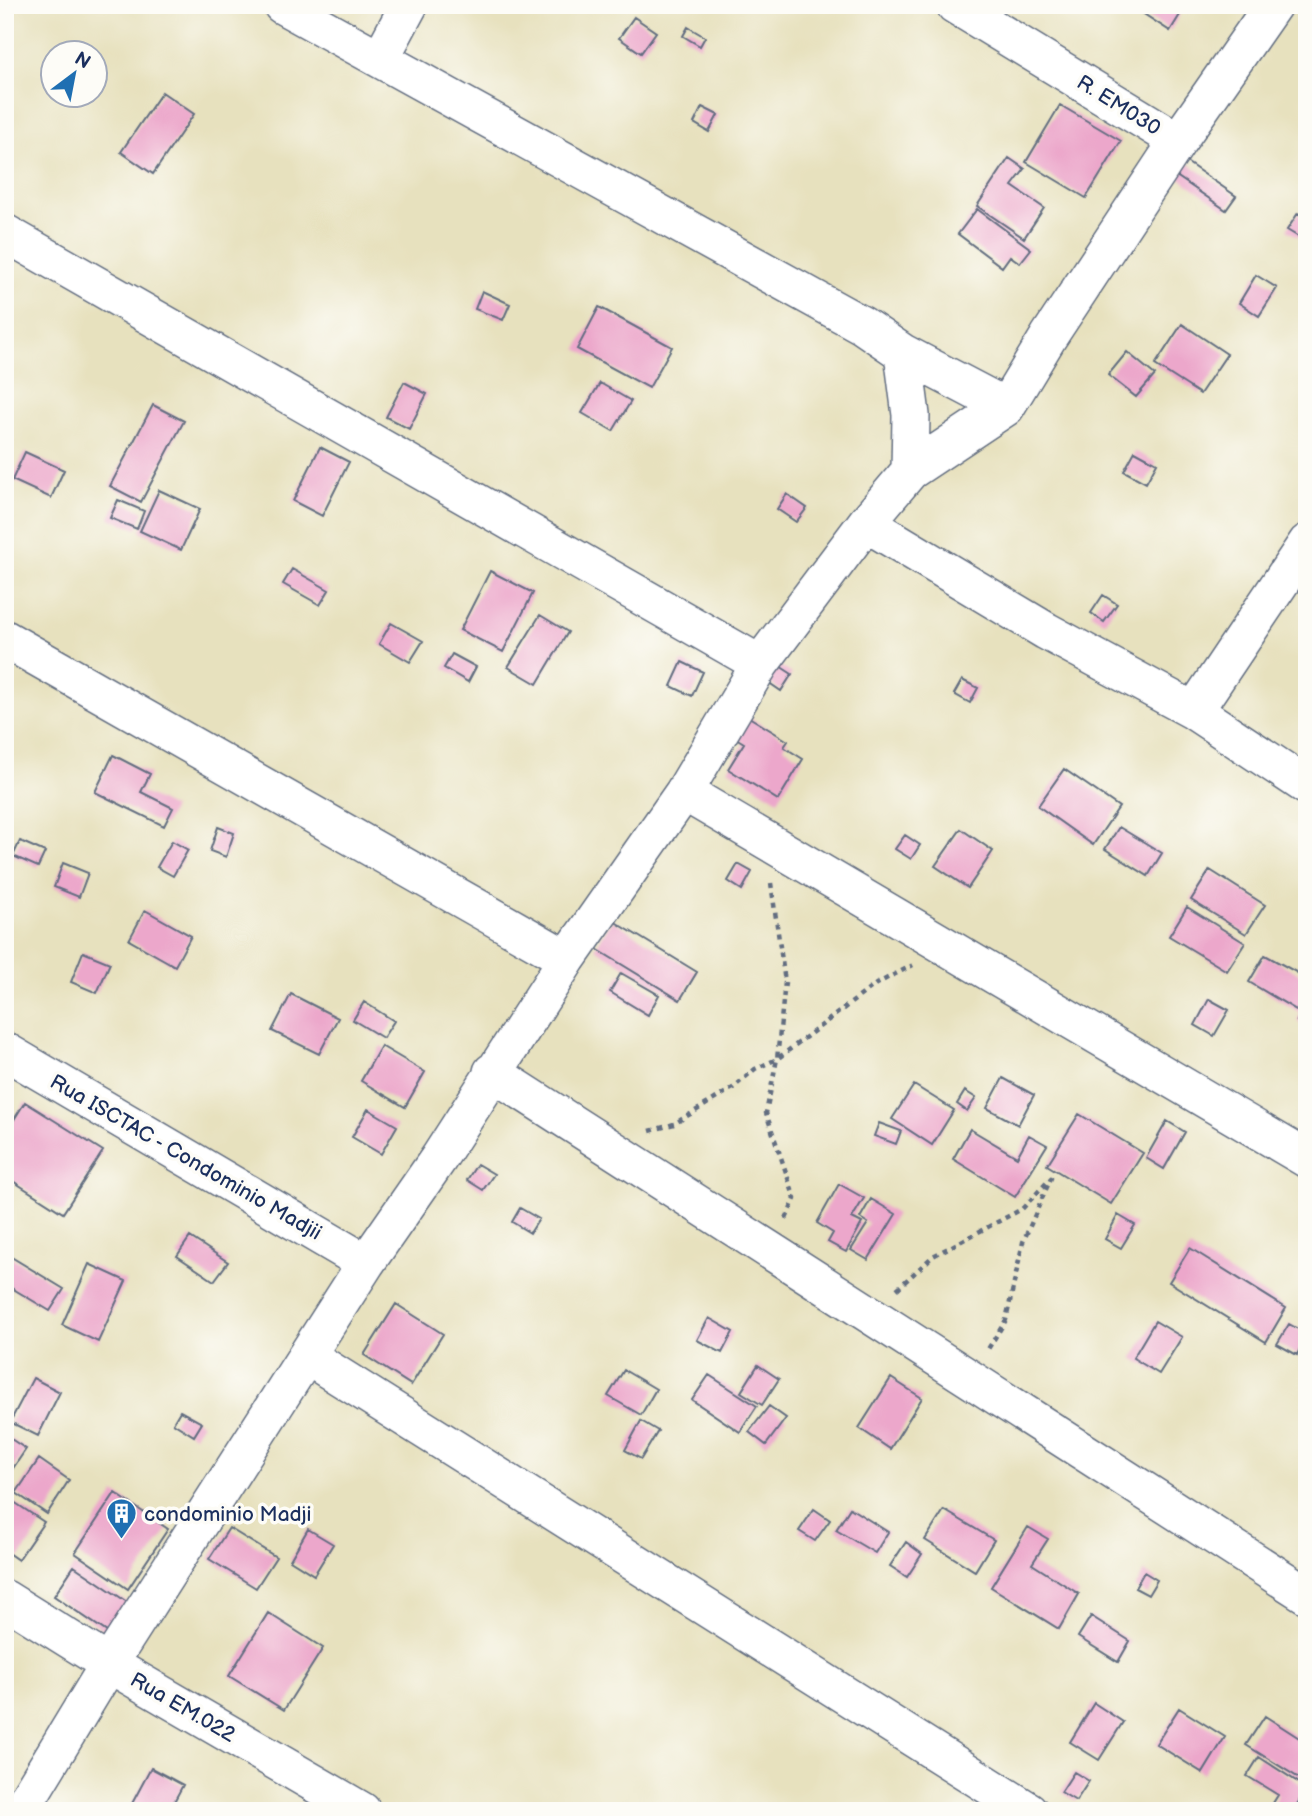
<svg xmlns="http://www.w3.org/2000/svg" width="1312" height="1816" font-family="'Balsamiq Sans',sans-serif">
  <rect width="100%" height="100%" fill="#fdfcf7"/>
  <filter id="ink" filterUnits="userSpaceOnUse"><feTurbulence type="fractalNoise" baseFrequency=".0143" numOctaves="2"/><feDisplacementMap in="SourceGraphic" scale="14" xChannelSelector="R" yChannelSelector="G"/><feConvolveMatrix kernelMatrix="1 2 1 2 8 2 1 2 1" color-interpolation-filters="sRGB"/></filter>
  <filter id="wash" filterUnits="userSpaceOnUse"><feTurbulence type="fractalNoise" baseFrequency=".00686" numOctaves="4" result="noise"/><feDisplacementMap in="SourceGraphic" scale="28" xChannelSelector="R" yChannelSelector="G"/><feGaussianBlur stdDeviation="1.57" result="paint"/><feColorMatrix in="noise" values="0 0 0 0 0 0 0 0 0 0 0 0 0 0 0 0 0 1.4 0 .05"/><feComposite in="paint" operator="in"/></filter>
  <g filter="url(#wash)">
    <rect width="100%" height="100%" fill="#e7e1be"/>
    <g id="blocks">
      <path fill="#eca7cb" d="M1130 5H1186L1170 31Z
        M634 17 656 32 641 53 619 38Z
        M688 27 705 37 700 46 683 36Z
        M162 92 194 114 153 174 121 152Z
        M1060 105 1121 141 1086 198 1026 162Z
        M702 107 718 115 709 132 694 123Z
        M1009 158 1025 169 1012 186 1044 208 1024 238 977 206Z
        M1182 159 1236 196 1226 210 1172 173Z
        M977 209 1031 249 1020 263 1010 256 1002 267 958 234Z
        M1298 213 1307 218V242L1287 230Z
        M1256 275 1277 288 1259 316 1239 303Z
        M482 291 510 304 503 320 475 309Z
        M599 307 672 347 649 388 577 349Z
        M1182 324 1227 354 1200 394 1155 365Z
        M1127 352 1155 375 1136 397 1108 375Z
        M404 382 427 394 409 429 386 417Z
        M600 383 631 401 613 431 582 413Z
        M153 405 184 421 141 502 110 486Z
        M320 447 349 462 322 516 293 501Z
        M1135 451 1157 463 1146 483 1124 471Z
        M25 452 64 470 51 498 12 480Z
        M159 490 200 509 181 550 140 531Z
        M787 494 807 508 796 522 777 509Z
        M118 500 144 511 137 529 110 518Z
        M292 569 329 590 320 605 283 584Z
        M490 571 533 593 503 652 460 630Z
        M1103 595 1117 604 1104 622 1091 613Z
        M540 615 568 632 537 684 508 667Z
        M391 623 423 641 410 662 379 644Z
        M452 654 476 667 468 682 444 668Z
        M682 662 703 672 692 696 671 686Z
        M775 663 792 674 781 691 765 680Z
        M962 680 978 688 970 703 954 694Z
        M744 714 788 741 784 747 803 759 778 800 728 769 744 743 731 735Z
        M113 755 150 774 141 792 173 808 164 826 95 792Z
        M1064 769 1119 807 1093 845 1038 806Z
        M218 827 234 833 226 857 210 851Z
        M1119 827 1162 853 1148 876 1105 849Z
        M961 829 993 851 968 888 935 866Z
        M905 835 920 845 911 859 895 849Z
        M20 841 45 852 38 867 13 856Z
        M172 841 188 850 173 876 157 867Z
        M63 863 88 873 79 897 54 887Z
        M738 864 752 872 742 890 728 881Z
        M1210 870 1265 905 1246 934 1191 900Z
        M1187 907 1245 943 1227 971 1169 936Z
        M145 910 191 936 175 966 129 940Z
        M612 920 697 972 680 1000 595 948Z
        M83 952 110 963 97 993 71 982Z
        M1265 955 1307 978V1026L1297 1021 1301 1013 1249 982Z
        M621 973 659 995 648 1015 610 992Z
        M291 994 338 1018 319 1054 272 1031Z
        M1209 999 1229 1010 1214 1036 1195 1025Z
        M364 1002 394 1021 383 1038 353 1020Z
        M381 1046 425 1072 405 1107 361 1081Z
        M1003 1078 1034 1095 1018 1125 987 1108Z
        M914 1085 954 1110 932 1145 892 1119Z
        M965 1091 976 1098 967 1111 957 1104Z
        M25 1102 103 1151 63 1213 5 1176V1134Z
        M368 1109 397 1126 381 1154 352 1137Z
        M1079 1114 1143 1153 1111 1204 1047 1165Z
        M1167 1121 1185 1132 1164 1169 1146 1158Z
        M879 1123 901 1131 896 1144 874 1136Z
        M970 1129 1017 1157 1029 1135 1047 1145 1015 1197 953 1159Z
        M477 1164 494 1174 483 1190 467 1180Z
        M839 1184 864 1198 852 1218 862 1223 846 1252 828 1242 833 1233 817 1223Z
        M871 1199 896 1214 868 1260 851 1250 868 1223 860 1218Z
        M520 1208 539 1219 530 1233 512 1222Z
        M1118 1215 1135 1225 1121 1248 1105 1239Z
        M190 1237 228 1262 214 1281 177 1256Z
        M1190 1248 1286 1308 1266 1342 1169 1282Z
        M8 1255 64 1289 50 1311 5 1284Z
        M89 1264 126 1281 98 1342 62 1325Z
        M396 1304 443 1334 411 1385 364 1355Z
        M709 1318 733 1332 722 1353 697 1340Z
        M1155 1321 1182 1337 1159 1374 1133 1358Z
        M1289 1324 1307 1334 1297 1355 1277 1344Z
        M758 1365 779 1379 762 1405 741 1392Z
        M624 1370 656 1389 641 1415 608 1396Z
        M709 1375 757 1406 740 1432 692 1400Z
        M33 1378 60 1392 38 1436 10 1422Z
        M891 1378 922 1398 890 1449 859 1428Z
        M769 1406 786 1418 766 1445 749 1432Z
        M180 1411 202 1423 194 1436 173 1423Z
        M641 1421 658 1431 641 1459 625 1450Z
        M5 1435 26 1449 5 1480Z
        M39 1459 69 1480 47 1514 16 1493Z
        M115 1493 168 1529 128 1589 75 1553Z
        M8 1498 44 1522 18 1560 5 1551V1503Z
        M850 1508 888 1532 875 1553 836 1530Z
        M814 1509 830 1520 815 1541 799 1531Z
        M944 1510 994 1540 975 1571 925 1540Z
        M1028 1527 1048 1539 1032 1564 1079 1594 1059 1629 991 1587Z
        M229 1528 276 1557 256 1588 209 1559Z
        M308 1529 333 1544 314 1575 290 1560Z
        M906 1542 922 1554 907 1577 890 1566Z
        M74 1566 130 1604 110 1634 54 1596Z
        M1144 1572 1157 1580 1148 1595 1135 1588Z
        M268 1613 323 1648 284 1710 229 1676Z
        M1091 1616 1130 1641 1118 1662 1078 1637Z
        M1094 1703 1123 1722 1099 1760 1070 1742Z
        M1179 1708 1225 1737 1203 1773 1156 1744Z
        M1265 1716 1307 1743V1783L1246 1745Z
        M1259 1757 1307 1788 1293 1811H1268L1278 1795 1247 1776Z
        M151 1768 183 1785 169 1811H128Z
        M1074 1772 1089 1781 1076 1801 1061 1792Z"/>
    </g>
  </g>
  <g filter="url(#ink)">
    <use href="#blocks" fill-opacity="0" stroke="#626d80" stroke-width="2"/>
    <g fill="none" stroke-linecap="round" stroke-linejoin="round">
      <defs>
        <path id="minor" d="M282 5 862 325 903 353 1006 407
          M955 5 1178 141 1273 5
          M380 59 409 5
          M5 233 760 664
          M903 353 911 415 910 471
          M866 523 1046 631 1194 711 1307 786
          M5 639 567 959
          M1194 711 1307 543
          M684 792 1307 1159
          M5 1051 366 1263
          M492 1072 1307 1595
          M307 1356 1029 1811
          M5 1599 109 1664 362 1811
          M20 1811 109 1664 366 1263 439 1158 567 959 684 792 760 664 866 523 910 471 1006 407 1049 336 1178 141"/>
      </defs>
      <use href="#minor" stroke="#626d80" stroke-width="40"/>
      <path stroke="#626d80" stroke-width="4.5" stroke-dasharray="5 5" stroke-linecap="butt" d="M771 883 785 982 777 1059 766 1113 795 1199 785 1221
        M650 1131 674 1124 733 1088 755 1069 777 1059 876 984 913 965
        M897 1289 933 1256 1022 1209 1051 1178 1023 1242 1006 1320 988 1349"/>
      <use href="#minor" stroke="#fff" stroke-width="37"/>
    </g>
  </g>
  <defs>
    <symbol id="building-pin" viewBox="-11 -11 22 30"><path d="M0 17L-7.5 6A9.5 9.5 0 1 1 7.5 6Z" fill="#1f6fb2" stroke="#fdfcf7"/><path d="M-4-6H4V6H1V3H-1V6H-4ZM-2.5-4.3h1.7v1.8h-1.7ZM.8-4.3h1.7v1.8H.8ZM-2.5-1h1.7V.8h-1.7ZM.8-1h1.7V.8H.8Z" fill="#fff"/></symbol>
  </defs>
  <g fill-rule="evenodd">
    <use href="#building-pin" x="104" y="1496" width="35" height="47"/>
  </g>
  <g text-anchor="middle" stroke-width="7" stroke-linejoin="round" paint-order="stroke">
    <g font-size="21" fill="#1b2f5e" stroke="#fdfcf7">
      <text transform="translate(1119 105) rotate(32)" y="7">R. EM030</text>
      <text transform="translate(186 1157) rotate(30)" y="7">Rua ISCTAC - Condominio Madjii</text>
      <text transform="translate(183 1707) rotate(30)" y="7">Rua EM.022</text>
    </g>
    <g font-size="21" fill="#1b2f5e" stroke="#fdfcf7" text-anchor="start">
      <text x="144" y="1521">condominio Madji</text>
    </g>
  </g>
  <rect width="1312" height="1816" fill="none" stroke="#fdfcf7" stroke-width="28"/>
  <g transform="translate(74 74) rotate(32)"><circle r="33" fill="#fdfcf7" stroke="#a3aaba" stroke-width="2"/>
  <path d="M0-5L12 26L0 18L-12 26Z" fill="#1f6fb2"/>
  <text y="-10" font-size="19" font-weight="bold" text-anchor="middle" fill="#1b2f5e">N</text>
  </g>
</svg>
